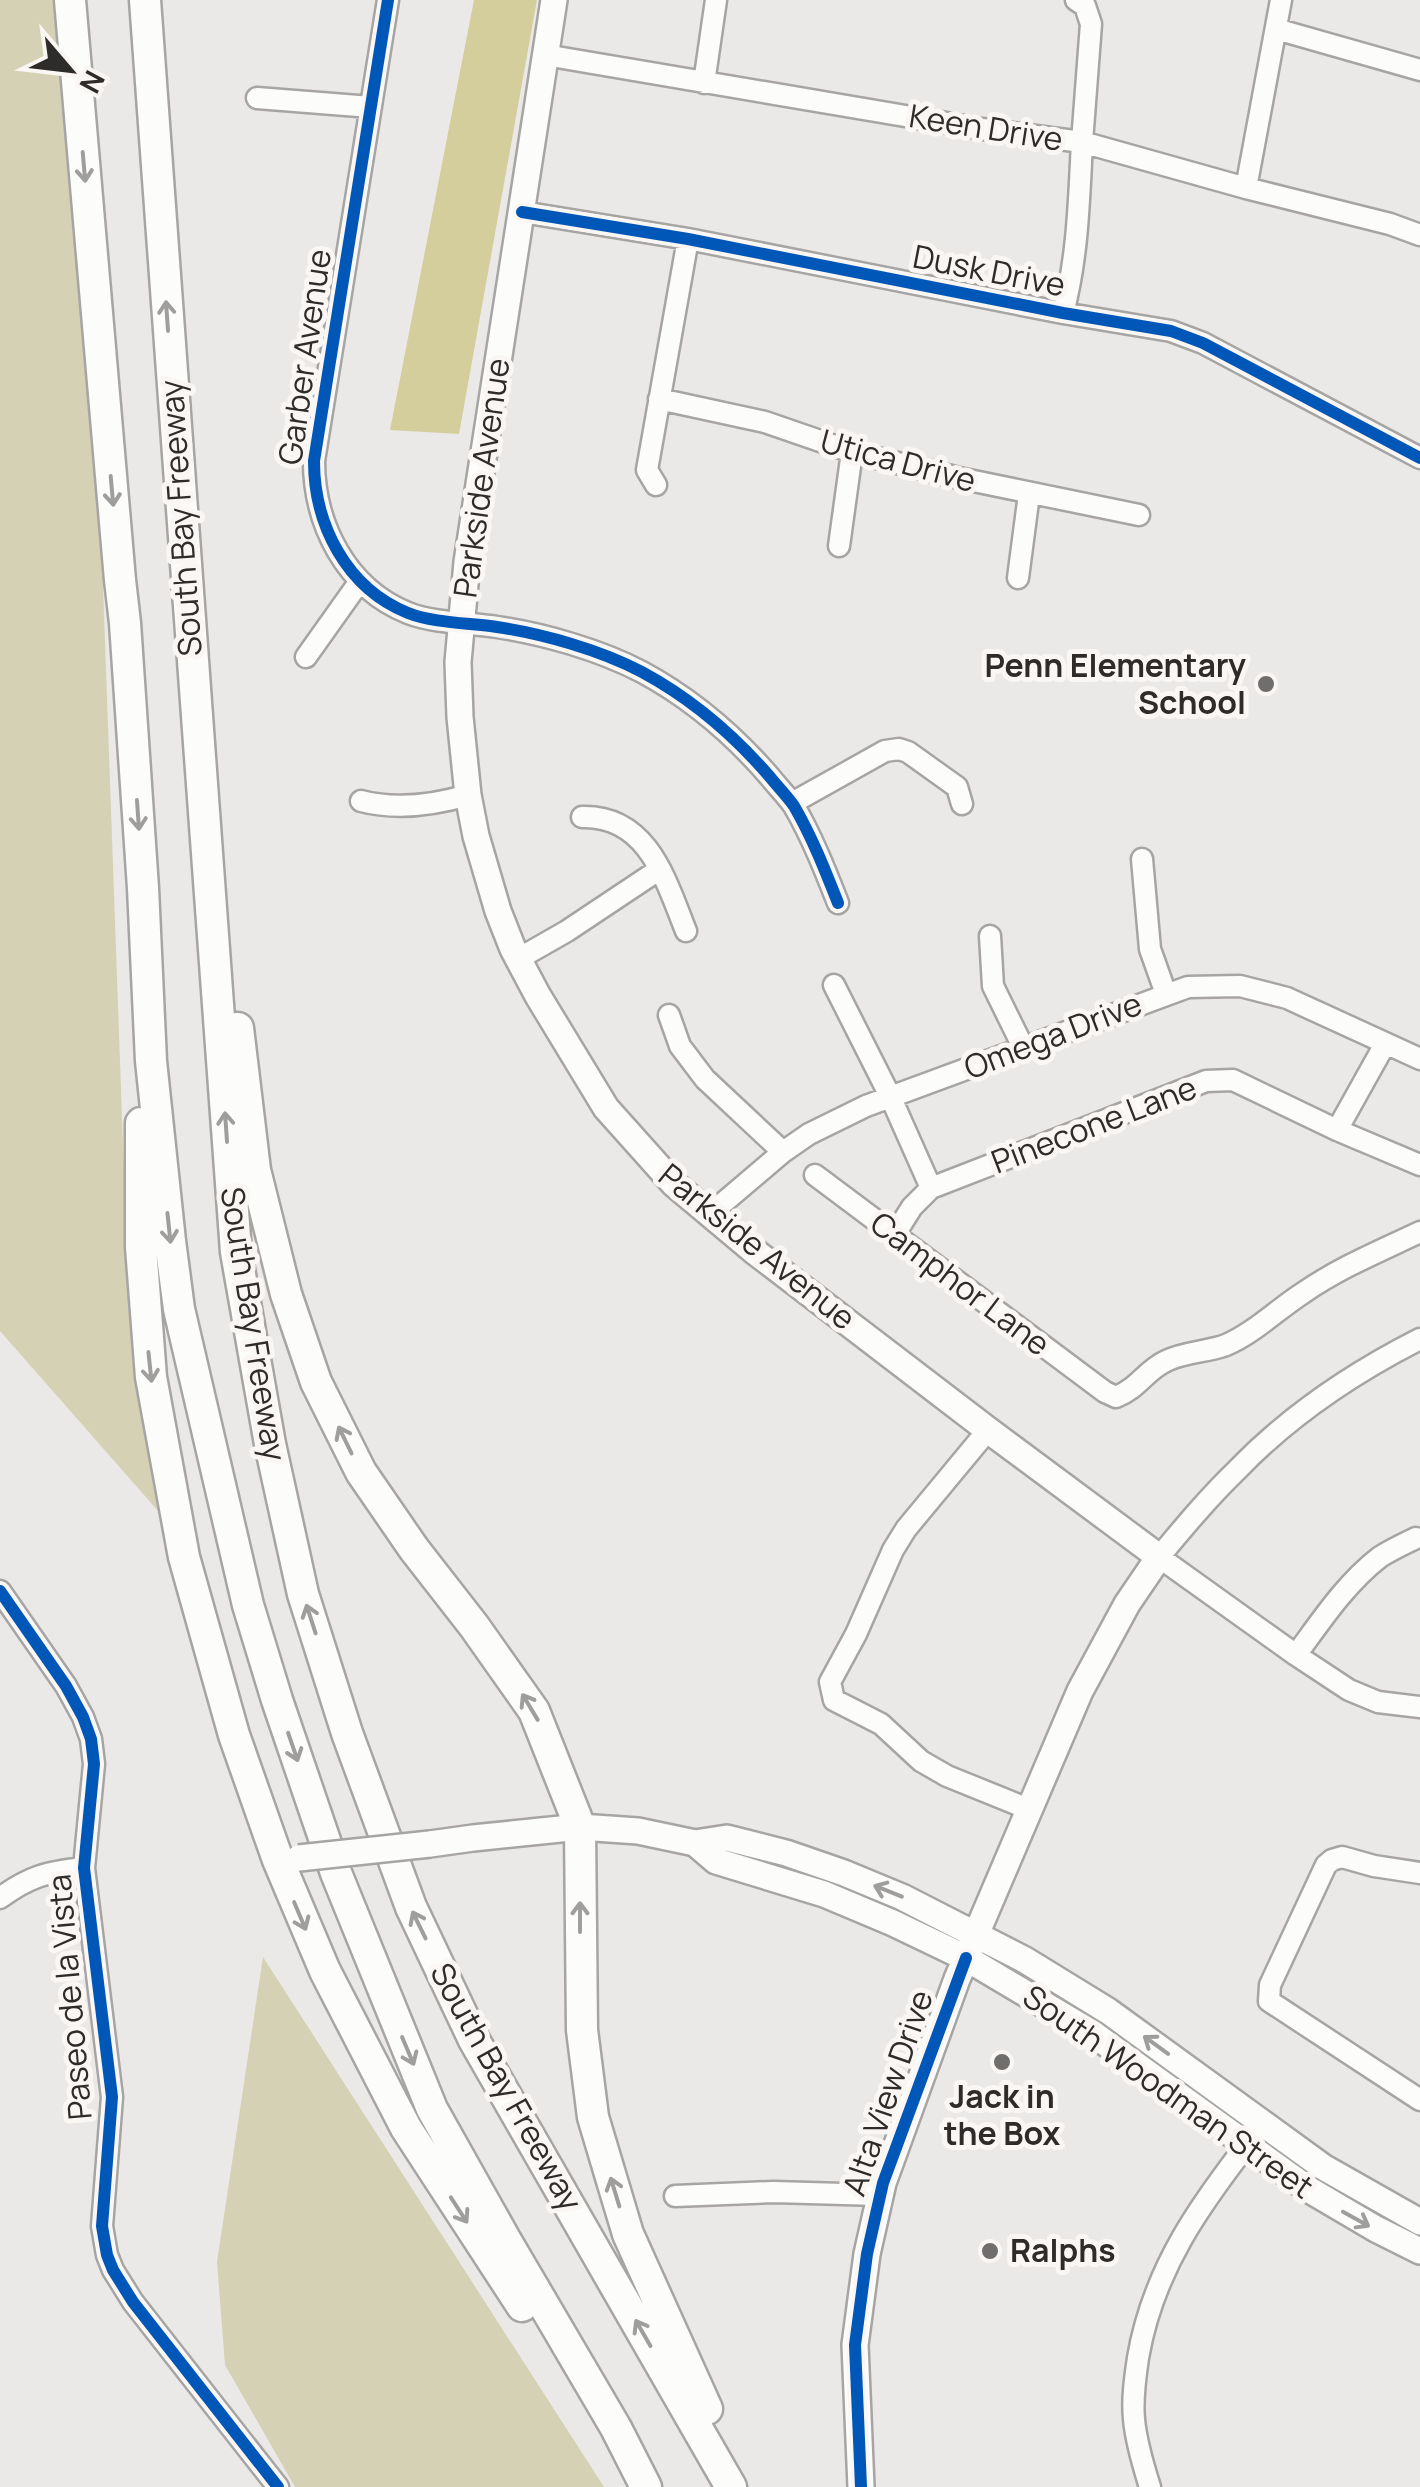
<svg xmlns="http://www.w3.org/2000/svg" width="1420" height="2487" font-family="Manrope,sans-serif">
  <rect width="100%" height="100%" fill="#ebe9e7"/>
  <path fill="#d4d1b4" d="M0 0H58L96 390 125 1201 159 1512 0 1331Z
    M263 1957 604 2487H295L225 2365 217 2262Z"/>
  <path fill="#d4ce9c" d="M474 0H537L459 434 390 430Z"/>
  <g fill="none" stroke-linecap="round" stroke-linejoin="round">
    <defs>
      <path id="minor" d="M388 0 314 461C314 524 346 588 408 613 433 623 470 623 497 627 544 634 600 650 642 672 692 699 733 734 770 777 778 787 787 796 794 806 812 837 825 870 838 903
        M1276 29 1420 70
        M545 55 982 129 1082 142 1246 188 1390 224 1420 235
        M704 83 716 0
        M257 98 371 107
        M1246 188 1281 0
        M522 212 688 239 1063 313 1171 331 1203 343 1420 458
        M1063 313C1078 256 1079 200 1082 142 1085 102 1088 63 1091 24L1085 6 1076 0
        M659 399 765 422 852 452 959 478 1139 515
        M656 485 647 470 688 239
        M839 546 852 452
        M1018 578 1029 494
        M306 657 360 581
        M361 801C396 810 434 805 468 795
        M792 803 885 751 899 749 908 752 957 787 962 804
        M582 817C648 815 666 881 686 931
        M1142 859 1150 949 1166 994
        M990 936 993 986 1023 1047
        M518 959 567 931 660 869
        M834 985 891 1098 931 1188
        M669 1015 680 1046 705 1079 783 1152
        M1337 1130 1385 1044
        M815 1175 1105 1392 1116 1397C1140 1387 1145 1371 1166 1361 1184 1352 1207 1352 1226 1345 1254 1333 1278 1309 1303 1293 1339 1268 1380 1251 1420 1232
        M710 1214 783 1152 809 1134 866 1106 1188 987 1240 986 1287 998 1420 1059
        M895 1234 912 1207 931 1188 1206 1081 1233 1080 1337 1130 1420 1165
        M1420 1339C1353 1373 1289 1416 1237 1470 1209 1497 1184 1527 1159 1557L1296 1655 1349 1690 1378 1702 1420 1707
        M988 1430 906 1529 893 1550 856 1634 830 1682 834 1700 881 1724 921 1761 947 1776 1031 1810
        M0 1591 66 1686 83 1717 91 1739 94 1764 84 1868 112 2097 102 2226 107 2255 113 2270 133 2302 278 2487
        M1296 1655C1321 1621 1346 1583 1380 1557 1391 1550 1404 1544 1416 1538
        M1420 1873 1374 1866 1342 1857 1332 1860 1326 1865 1270 1985 1269 2001 1420 2100
        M0 1898C30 1876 47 1872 84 1868
        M675 2196 773 2192 879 2195
        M1150 2487C1143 2465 1136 2442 1134 2419 1132 2399 1135 2378 1138 2358 1153 2269 1201 2203 1255 2134"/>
      <path id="major" d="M554 0 467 562 458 662 460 717 468 795 476 836 498 911 513 949 538 996 606 1108 674 1184 754 1251 988 1430 1159 1557 1127 1604 1080 1691 957 1979 883 2183 867 2254 855 2345 861 2487
        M695 1843 716 1861 824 1894 893 1923 966 1958 1092 2033 1308 2189 1376 2229 1420 2251
        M430 1844 473 1838 580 1827 638 1831 695 1843 727 1838 786 1853 844 1873 902 1897 1025 1960 1108 2011 1323 2167 1420 2222"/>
      <path id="highway" d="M70 0 120 580 125 623 143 888 151 1061 170 1241 179 1309 248 1605 277 1700 336 1873 432 2109 505 2239 616 2428 646 2487
        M145 0 236 1252 270 1444 303 1594 347 1733 411 1907 474 2040 731 2487
        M238 1028 255 1170 286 1294 316 1382 361 1472 414 1549 474 1626 534 1711 580 1827 582 2030 593 2117 628 2234 707 2409
        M141 1123V1247L151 1377 184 1557 234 1735 278 1860 325 1971 406 2128 522 2306"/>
    </defs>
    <use href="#minor" stroke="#a7a5a4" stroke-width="25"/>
    <use href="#major" stroke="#a7a5a4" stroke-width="30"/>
    <use href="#highway" stroke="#a7a5a4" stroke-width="35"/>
    <use href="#minor" stroke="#fcfcfb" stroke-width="20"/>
    <use href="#major" stroke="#fcfcfb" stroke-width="25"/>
    <use href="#highway" stroke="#fcfcfb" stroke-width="30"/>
    <defs>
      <path id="major-bridge" d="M299 1858 430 1844"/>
    </defs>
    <use href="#major-bridge" stroke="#a7a5a4" stroke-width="30" stroke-linecap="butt"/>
    <use href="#major-bridge" stroke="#fcfcfb" stroke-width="25"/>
    <defs>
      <path id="cycleway" d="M388 0 314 461C314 524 346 588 408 613 433 623 470 623 497 627 544 634 600 650 642 672 692 699 733 734 770 777 778 787 787 796 794 806 812 837 825 870 838 903
        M522 212 688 239 1063 313 1171 331 1203 343 1420 458
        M0 1591 66 1686 83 1717 91 1739 94 1764 84 1868 112 2097 102 2226 107 2255 113 2270 133 2302 278 2487
        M861 2487 855 2345 867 2254 883 2183 966 1958"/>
    </defs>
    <use href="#cycleway" stroke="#faf6f3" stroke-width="19"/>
    <use href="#cycleway" stroke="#0057b8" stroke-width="12"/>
  </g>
  <defs><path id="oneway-shaft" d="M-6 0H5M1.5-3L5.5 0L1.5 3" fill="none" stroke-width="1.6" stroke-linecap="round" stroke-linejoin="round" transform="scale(2.5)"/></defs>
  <g stroke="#9f9e9d">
    <use href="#oneway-shaft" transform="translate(84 167) rotate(85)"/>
    <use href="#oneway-shaft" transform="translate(167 316) rotate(-94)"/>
    <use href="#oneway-shaft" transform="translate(112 491) rotate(85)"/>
    <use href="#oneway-shaft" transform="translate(138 815) rotate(86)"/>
    <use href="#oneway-shaft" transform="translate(226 1127) rotate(-94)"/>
    <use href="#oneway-shaft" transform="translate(169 1228) rotate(84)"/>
    <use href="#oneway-shaft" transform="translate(150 1367) rotate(84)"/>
    <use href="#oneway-shaft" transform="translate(345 1440) rotate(-116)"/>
    <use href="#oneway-shaft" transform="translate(311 1619) rotate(-108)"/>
    <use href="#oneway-shaft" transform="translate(530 1707) rotate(-121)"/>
    <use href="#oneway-shaft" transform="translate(293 1747) rotate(71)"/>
    <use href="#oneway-shaft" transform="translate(888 1891) rotate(-158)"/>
    <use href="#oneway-shaft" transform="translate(300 1916) rotate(67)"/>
    <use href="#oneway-shaft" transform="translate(580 1917) rotate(-90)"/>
    <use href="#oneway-shaft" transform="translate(419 1925) rotate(-116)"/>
    <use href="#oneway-shaft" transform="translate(1156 2045) rotate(-144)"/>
    <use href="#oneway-shaft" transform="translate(408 2051) rotate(67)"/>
    <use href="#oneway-shaft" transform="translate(615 2192) rotate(-107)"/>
    <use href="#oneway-shaft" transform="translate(459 2210) rotate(57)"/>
    <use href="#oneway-shaft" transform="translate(1356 2219) rotate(29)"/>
    <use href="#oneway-shaft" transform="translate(643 2333) rotate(-120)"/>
  </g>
  <g fill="#706e6d" stroke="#faf6f3" stroke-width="4">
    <circle cx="1266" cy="684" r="10"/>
    <circle cx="1002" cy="2062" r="10"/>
    <circle cx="990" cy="2251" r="10"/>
  </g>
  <g text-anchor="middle" stroke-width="10" stroke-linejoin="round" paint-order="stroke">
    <g font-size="32" fill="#2e2c2b" stroke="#faf6f3">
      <text transform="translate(986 128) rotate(9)" y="11">Keen Drive</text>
      <text transform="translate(989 271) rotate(11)" y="11">Dusk Drive</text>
      <text transform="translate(305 357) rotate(-82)" y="11">Garber Avenue</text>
      <text transform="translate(898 461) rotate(15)" y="11">Utica Drive</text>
      <text transform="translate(482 478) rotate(-82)" y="11">Parkside Avenue</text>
      <text transform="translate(181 518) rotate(-94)" y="11">South Bay Freeway</text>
      <text transform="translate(1053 1036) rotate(-21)" y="11">Omega Drive</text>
      <text transform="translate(1094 1125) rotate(-21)" y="11">Pinecone Lane</text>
      <text transform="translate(757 1247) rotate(39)" y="11">Parkside Avenue</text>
      <text transform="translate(960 1284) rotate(37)" y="11">Camphor Lane</text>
      <text transform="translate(253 1324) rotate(81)" y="11">South Bay Freeway</text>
      <text transform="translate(70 1997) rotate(-95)" y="11">Paseo de la Vista</text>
      <text transform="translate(506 2087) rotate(61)" y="11">South Bay Freeway</text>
      <text transform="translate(1168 2092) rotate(35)" y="11">South Woodman Street</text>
      <text transform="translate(888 2093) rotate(-71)" y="11">Alta View Drive</text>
    </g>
    <g font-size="32" font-weight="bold" fill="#2e2c2b" stroke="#faf6f3" text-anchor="end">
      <text x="1246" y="677">Penn Elementary<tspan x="1246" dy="37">School</tspan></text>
      <text x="1002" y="2108" text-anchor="middle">Jack in<tspan x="1002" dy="37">the Box</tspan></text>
      <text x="1010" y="2262" text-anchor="start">Ralphs</text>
    </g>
  </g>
  <g transform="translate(70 70) rotate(118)" stroke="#faf6f3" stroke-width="8" paint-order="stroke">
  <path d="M0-8L18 38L0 25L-18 38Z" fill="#2e2c2b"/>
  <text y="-15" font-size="28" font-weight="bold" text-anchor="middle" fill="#2e2c2b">N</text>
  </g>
</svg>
